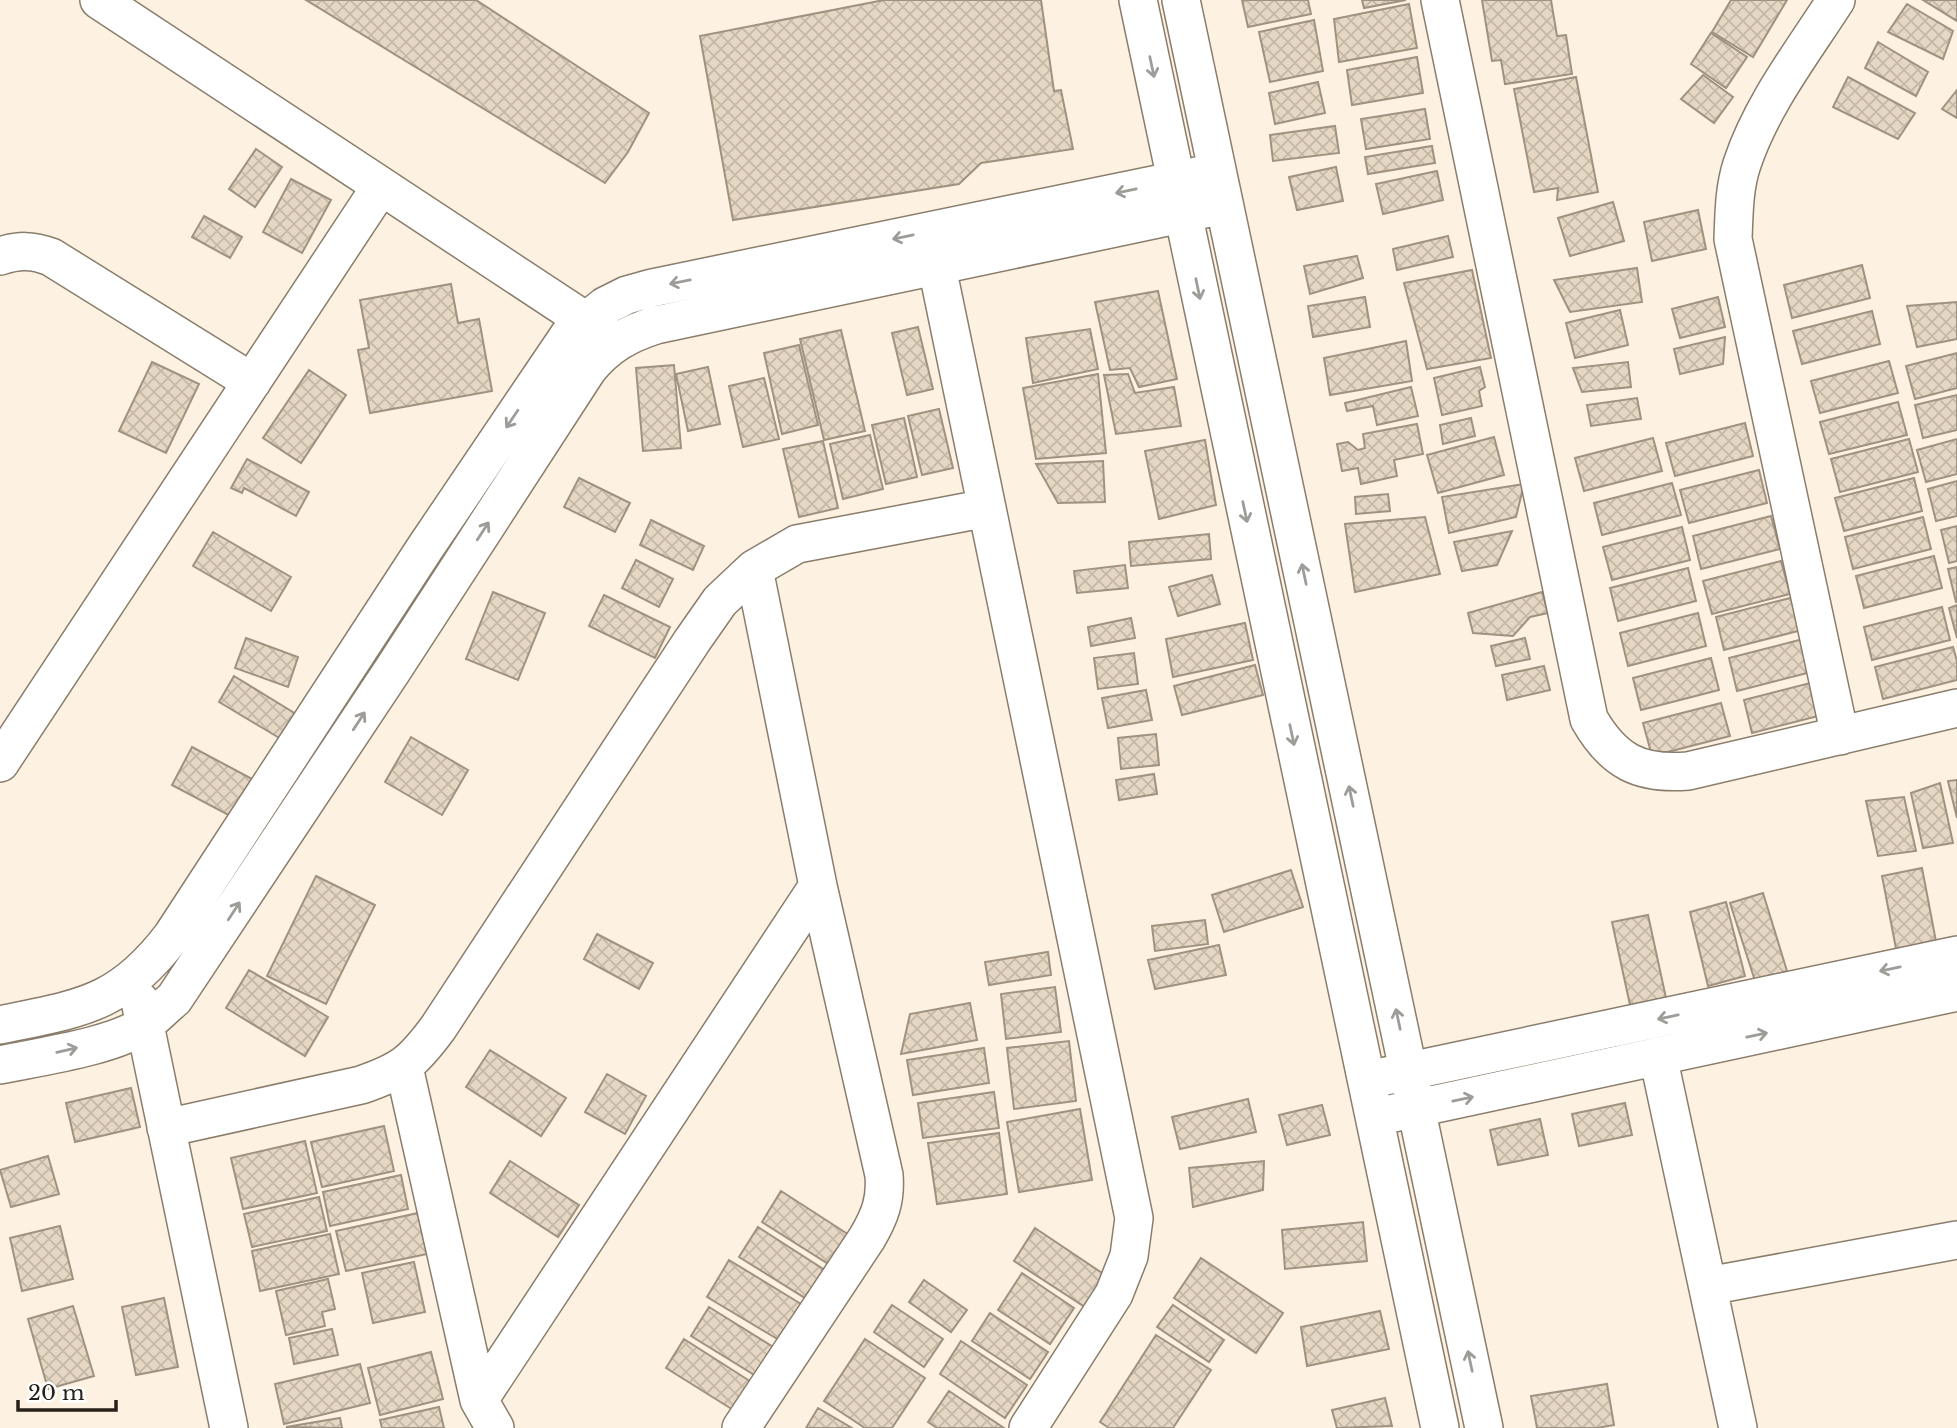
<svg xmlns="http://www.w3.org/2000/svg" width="1957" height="1428" font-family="'Libre Baskerville',serif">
  <defs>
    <pattern id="building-cross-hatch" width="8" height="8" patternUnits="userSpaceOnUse" patternTransform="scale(1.75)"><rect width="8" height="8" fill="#e5d7c3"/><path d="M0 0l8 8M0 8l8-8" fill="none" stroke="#c4b8a7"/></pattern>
  </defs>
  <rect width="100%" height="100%" fill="#fdf1e1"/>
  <path fill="url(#building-cross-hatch)" stroke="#a09280" stroke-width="2" d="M306 0H476L649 113 628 152 605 183Z
    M884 0H1041L1054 91 1061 90 1073 149 981 163 959 184 733 220 700 36Z
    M1242 0H1308L1311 14 1248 27Z
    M1362 0H1406L1364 8Z
    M1482 0H1551L1557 36 1566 35 1572 74 1505 84 1501 60 1492 61Z
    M1731 0H1787L1753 57 1712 32Z
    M1923 0H1957V21Z
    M1409 4 1417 48 1339 62 1334 19Z
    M1907 4 1953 31 1943 59 1888 32Z
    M1314 20 1323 71 1270 82 1259 32Z
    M1711 33 1747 57 1726 88 1691 64Z
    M1878 42 1928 72 1916 96 1865 68Z
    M1417 57 1423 93 1352 105 1347 70Z
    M1703 75 1733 97 1714 123 1681 99Z
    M1576 77 1598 192 1557 200 1558 188 1534 192 1514 89Z
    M1848 77 1915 113 1898 139 1833 107Z
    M1318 82 1325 113 1275 124 1269 93Z
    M1957 90V118L1942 109Z
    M1425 109 1430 139 1366 149 1361 119Z
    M1335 126 1339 153 1273 161 1270 135Z
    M1432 146 1435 163 1368 174 1365 157Z
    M256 149 282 167 255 207 229 189Z
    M1336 167 1343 201 1297 210 1289 177Z
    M1437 171 1443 200 1383 214 1376 184Z
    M291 179 331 200 302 253 263 232Z
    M1613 202 1624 241 1570 256 1558 218Z
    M1698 210 1706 249 1652 261 1644 222Z
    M204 216 242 237 230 258 192 237Z
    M1448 236 1453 257 1397 270 1393 249Z
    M1357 256 1363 278 1310 294 1304 266Z
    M1862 265 1870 298 1792 318 1784 285Z
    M1637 268 1642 302 1570 312 1554 280Z
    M1472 270 1491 358 1427 369 1404 283Z
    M451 284 458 323 479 319 492 391 370 413 358 350 369 348 360 300Z
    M1158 291 1177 379 1139 387 1130 368 1110 370 1095 302Z
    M1365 297 1370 327 1313 337 1308 306Z
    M1718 297 1725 327 1680 338 1672 309Z
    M1957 302V339L1917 347 1907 306Z
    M1620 310 1628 345 1575 358 1566 323Z
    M1872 311 1880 344 1802 364 1793 331Z
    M918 327 933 389 907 395 892 333Z
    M1090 329 1098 369 1033 383 1026 338Z
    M841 330 865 431 824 440 800 339Z
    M1725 337 1723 364 1680 374 1674 349Z
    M1406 341 1412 381 1330 395 1324 358Z
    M799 345 818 425 782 434 764 353Z
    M1957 353V388L1915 399 1906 366Z
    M1889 361 1898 393 1820 413 1811 381Z
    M152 362 199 384 166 453 119 431Z
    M1628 362 1631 387 1582 392 1573 368Z
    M674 365 681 448 643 451 636 368Z
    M708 367 720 424 688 431 676 374Z
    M1480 367 1485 387 1479 391 1482 406 1442 415 1434 378Z
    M309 370 346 395 301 463 263 438Z
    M1098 374 1106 453 1036 459 1023 388Z
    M1128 374 1135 393 1174 387 1181 426 1116 434 1104 375Z
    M764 378 779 439 743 447 729 386Z
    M1411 387 1418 416 1377 425 1373 406 1347 411 1345 403Z
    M1957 395V430L1923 438 1915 405Z
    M1637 398 1641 419 1591 426 1587 405Z
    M1898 402 1907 435 1829 454 1820 422Z
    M939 409 953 468 922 475 908 416Z
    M904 418 917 477 886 484 872 425Z
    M1471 418 1475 436 1443 444 1440 425Z
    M1745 423 1753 456 1675 476 1666 443Z
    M1417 424 1423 454 1394 460 1397 476 1361 484 1358 468 1342 471 1337 444 1348 442 1358 450 1365 448 1363 434Z
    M870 435 883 489 843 499 830 444Z
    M1494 437 1504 475 1438 493 1427 455Z
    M1653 438 1662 471 1584 491 1575 458Z
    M1909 439 1918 472 1840 492 1831 459Z
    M1957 439V474L1926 482 1917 450Z
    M1205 440 1216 505 1159 519 1145 451Z
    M823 441 838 508 799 517 783 449Z
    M247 459 309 492 296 516 244 488 242 493 231 488Z
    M1103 461 1105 502 1058 503 1036 464Z
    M1759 470 1767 503 1689 523 1680 490Z
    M579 478 630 503 615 532 564 507Z
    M1914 478 1922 511 1844 531 1835 498Z
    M1957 481V516L1936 521 1928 489Z
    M1672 483 1681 515 1602 535 1594 503Z
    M1524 484 1516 517 1449 533 1442 497Z
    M1388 494 1390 511 1356 514 1355 497Z
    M1771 516 1780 549 1701 569 1693 536Z
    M1425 517 1440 574 1355 592 1345 524Z
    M1923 517 1931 549 1853 569 1845 537Z
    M651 520 704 546 693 570 640 545Z
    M1957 526V561L1949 563 1941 530Z
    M1682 527 1690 560 1612 580 1603 547Z
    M1512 531 1497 565 1462 571 1454 542Z
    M213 532 291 577 271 611 193 566Z
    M1209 534 1211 559 1131 566 1129 542Z
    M1934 556 1942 588 1864 608 1856 576Z
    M636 560 673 579 659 607 622 588Z
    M1781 561 1790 594 1712 614 1703 581Z
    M1125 565 1128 588 1077 593 1074 571Z
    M1957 567V602H1956L1948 569Z
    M1688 568 1696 601 1618 621 1610 588Z
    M1212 575 1220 604 1178 616 1169 587Z
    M493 592 545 613 518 680 466 659Z
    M1542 592 1548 613 1530 617 1513 636 1473 633 1468 613Z
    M604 595 670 627 655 658 589 626Z
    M1794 597 1802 630 1724 650 1716 617Z
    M1957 605V638L1949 608Z
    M1942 607 1950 640 1872 660 1864 627Z
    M1698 613 1706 646 1628 666 1620 633Z
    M1131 618 1135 638 1091 646 1088 627Z
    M1245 623 1253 660 1173 677 1166 639Z
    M246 638 298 657 288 687 235 668Z
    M1525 638 1530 659 1496 666 1491 646Z
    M1807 638 1815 671 1737 691 1729 658Z
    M1953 647 1957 661V680L1883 699 1875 667Z
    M1134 653 1138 684 1098 689 1094 658Z
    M1711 658 1719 690 1641 710 1633 678Z
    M1255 665 1263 695 1182 715 1174 686Z
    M1544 666 1550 690 1507 700 1502 675Z
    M234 676 296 714 281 739 219 702Z
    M1822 680 1830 713 1752 733 1744 700Z
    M1146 690 1152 720 1108 728 1102 698Z
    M1721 703 1730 736 1652 756 1643 723Z
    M1156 734 1159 765 1121 769 1118 738Z
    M411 737 468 770 442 815 385 782Z
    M192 747 254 780 234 818 172 785Z
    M1154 774 1157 794 1119 800 1116 780Z
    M1957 780V818L1948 781Z
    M1940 783 1953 843 1923 848 1911 793Z
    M1904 797 1916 851 1878 856 1866 801Z
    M1922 868 1938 952 1898 959 1882 876Z
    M1291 870 1303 907 1224 932 1212 895Z
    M316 876 375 905 326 1004 267 976Z
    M1763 893 1787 971 1755 981 1730 903Z
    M1726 902 1745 976 1708 986 1690 912Z
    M1648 915 1666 998 1630 1005 1612 922Z
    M1205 920 1208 944 1155 951 1152 926Z
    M597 934 653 963 639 989 584 959Z
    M1219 945 1226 975 1155 989 1148 960Z
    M1048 952 1051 975 989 985 985 962Z
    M249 970 328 1017 305 1056 226 1008Z
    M1055 987 1061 1032 1006 1039 1001 994Z
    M970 1003 977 1040 901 1054 910 1014Z
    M1069 1041 1076 1101 1014 1109 1007 1048Z
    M984 1048 989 1083 913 1095 907 1060Z
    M490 1050 566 1098 541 1136 466 1087Z
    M607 1074 646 1096 625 1134 585 1112Z
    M131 1088 140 1127 75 1142 66 1103Z
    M994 1092 999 1128 923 1138 918 1103Z
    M1248 1099 1256 1132 1180 1149 1172 1117Z
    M1625 1103 1632 1135 1579 1146 1572 1114Z
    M1322 1105 1330 1135 1287 1145 1279 1115Z
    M1080 1109 1092 1180 1019 1192 1007 1122Z
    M1540 1119 1548 1155 1498 1165 1490 1130Z
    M384 1126 394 1171 322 1187 311 1142Z
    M999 1133 1007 1194 937 1204 928 1143Z
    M305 1141 317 1193 243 1209 231 1158Z
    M48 1156 59 1194 11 1207 0 1170Z
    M510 1161 579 1205 558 1237 490 1193Z
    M1264 1161 1263 1190 1193 1207 1189 1168Z
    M401 1175 408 1209 330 1226 323 1192Z
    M781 1191 857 1240 838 1270 762 1222Z
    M319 1197 327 1231 252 1247 244 1214Z
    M418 1213 427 1254 346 1271 336 1231Z
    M1363 1222 1367 1261 1285 1269 1282 1230Z
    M60 1226 73 1279 22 1291 10 1238Z
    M758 1227 831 1274 813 1303 739 1257Z
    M1035 1228 1105 1275 1085 1307 1014 1261Z
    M330 1234 339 1274 260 1291 252 1251Z
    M1201 1258 1283 1313 1256 1353 1174 1298Z
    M729 1260 806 1307 784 1343 707 1297Z
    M414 1262 425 1312 373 1323 362 1273Z
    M1022 1273 1074 1308 1050 1344 998 1310Z
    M328 1279 335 1309 322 1312 325 1326 286 1335 276 1291Z
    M924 1280 967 1310 951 1332 909 1302Z
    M164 1298 178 1367 136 1375 122 1307Z
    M892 1305 943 1339 924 1367 874 1332Z
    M1173 1305 1224 1340 1209 1362 1157 1327Z
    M73 1306 94 1376 48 1389 28 1319Z
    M709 1307 778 1350 761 1379 691 1336Z
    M1380 1311 1389 1349 1307 1366 1301 1327Z
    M990 1313 1048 1352 1030 1379 972 1341Z
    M332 1329 338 1355 294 1364 289 1338Z
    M1156 1335 1211 1370 1173 1428H1109L1100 1422Z
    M684 1339 756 1385 738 1413 666 1368Z
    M865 1339 925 1378 892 1428H865L824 1401Z
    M961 1341 1027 1385 1005 1418 940 1374Z
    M431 1352 443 1399 380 1415 368 1368Z
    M360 1364 370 1403 284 1424 275 1384Z
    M1607 1384 1614 1425 1597 1428H1537L1531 1396Z
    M949 1391 1004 1428H937L928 1422Z
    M1385 1398 1392 1426 1337 1428 1332 1410Z
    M439 1407 444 1428H382L380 1420Z
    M818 1408 852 1428H806Z
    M340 1418 342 1428 286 1427Z"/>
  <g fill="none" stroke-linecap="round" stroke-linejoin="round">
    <defs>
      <path id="minor" d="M99 0 604 333
        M1138 0 1440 1428
        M1181 0 1484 1428
        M1440 0 1589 719C1613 761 1639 775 1688 771L1957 708
        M1836 0C1802 53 1762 104 1742 164 1734 188 1734 214 1733 239L1840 736
        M0 256C19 250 32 250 51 257L252 382
        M937 267 1134 1218 1129 1256 1114 1294 1028 1428
        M0 763 381 186
        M140 1001 229 1428
        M0 1025C80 1008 119 1006 172 936L425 548 569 335 605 306 627 295 652 288 1216 172
        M1658 1056 1738 1428
        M0 1065C38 1057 116 1046 145 1024 155 1017 164 1007 174 999L392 671 588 369C607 346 627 334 656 325L1224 205
        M404 1067 479 1400 495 1428
        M1386 1076 1957 955
        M1394 1113 1957 992
        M166 1128 361 1085C402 1071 412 1063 438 1028L692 641 720 601 754 569 797 544 987 508
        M1708 1286 1957 1240
        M479 1400 818 886
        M741 1428 867 1238C880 1216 886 1200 884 1175L818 886 754 569"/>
    </defs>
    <use href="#minor" stroke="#8a7d6b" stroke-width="40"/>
    <use href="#minor" stroke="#fff" stroke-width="37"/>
  </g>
  <defs><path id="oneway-shaft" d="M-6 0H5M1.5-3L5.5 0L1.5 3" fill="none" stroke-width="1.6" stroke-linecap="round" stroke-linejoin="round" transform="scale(1.75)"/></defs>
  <g stroke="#9e9c98">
    <use href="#oneway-shaft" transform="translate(1152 67) rotate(78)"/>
    <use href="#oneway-shaft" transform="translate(1126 191) rotate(168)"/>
    <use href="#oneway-shaft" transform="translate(903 237) rotate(168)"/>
    <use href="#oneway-shaft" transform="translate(680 282) rotate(169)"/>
    <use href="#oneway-shaft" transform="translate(1198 289) rotate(78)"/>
    <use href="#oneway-shaft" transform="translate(512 419) rotate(124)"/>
    <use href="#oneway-shaft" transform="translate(1245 512) rotate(78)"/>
    <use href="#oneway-shaft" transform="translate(483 531) rotate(-57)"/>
    <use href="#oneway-shaft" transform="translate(1304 574) rotate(-102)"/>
    <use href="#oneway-shaft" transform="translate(359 721) rotate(-57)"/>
    <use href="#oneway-shaft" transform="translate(1292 735) rotate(78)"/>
    <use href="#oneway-shaft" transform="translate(1351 796) rotate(-102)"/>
    <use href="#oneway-shaft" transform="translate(234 911) rotate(-57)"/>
    <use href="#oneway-shaft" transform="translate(1890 969) rotate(168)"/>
    <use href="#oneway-shaft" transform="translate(1668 1017) rotate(168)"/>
    <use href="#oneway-shaft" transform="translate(1398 1019) rotate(-102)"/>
    <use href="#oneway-shaft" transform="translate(1757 1035) rotate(-12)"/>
    <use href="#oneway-shaft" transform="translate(67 1050) rotate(-13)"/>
    <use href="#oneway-shaft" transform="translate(1463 1099) rotate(-12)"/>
    <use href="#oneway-shaft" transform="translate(1470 1361) rotate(-102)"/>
  </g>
  <path d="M18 1400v10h98v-10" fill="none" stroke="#28221b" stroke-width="3.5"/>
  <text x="28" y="1400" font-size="21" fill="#28221b" stroke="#ffffff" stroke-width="5" paint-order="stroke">20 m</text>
</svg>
